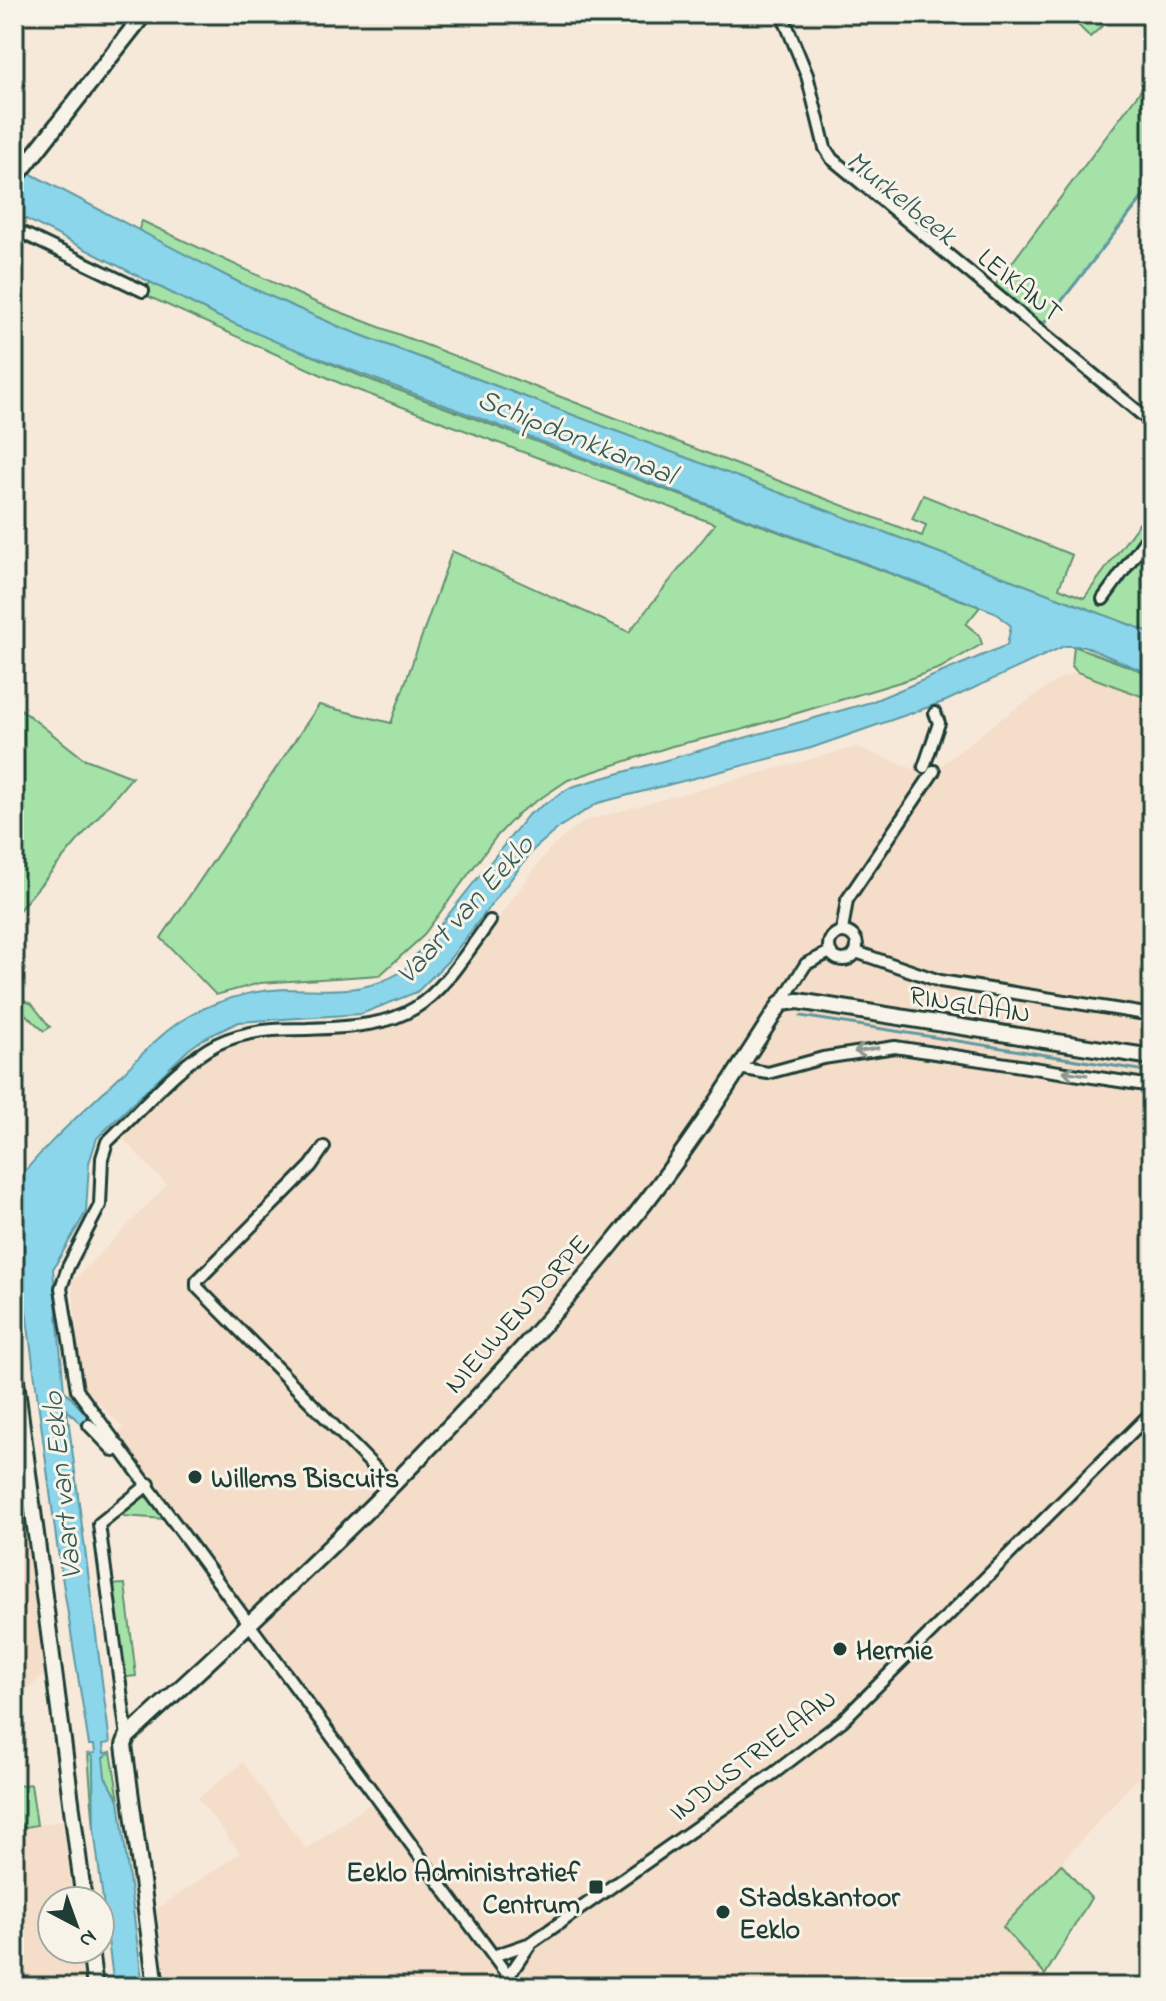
<svg xmlns="http://www.w3.org/2000/svg" width="1166" height="2001" font-family="'Indie Flower',sans-serif">
  <rect width="100%" height="100%" fill="#f6e9da"/>
  <filter id="ink" filterUnits="userSpaceOnUse"><feTurbulence type="fractalNoise" baseFrequency=".0125" numOctaves="2"/><feDisplacementMap in="SourceGraphic" scale="16" xChannelSelector="R" yChannelSelector="G"/><feConvolveMatrix kernelMatrix="1 2 1 2 8 2 1 2 1" color-interpolation-filters="sRGB"/></filter>
  <g filter="url(#ink)">
    <path fill="#f4ddc9" d="M1077 672 1152 700V1762L1003 1927 1055 1987H167L157 1909 240 1853 198 1798 243 1763 306 1849 384 1794 118 1433 123 1428 83 1386 72 1282 167 1185 119 1135 198 1061 215 1050 250 1038 285 1032 365 1030 404 1020 429 1006 453 980 550 848 584 821 856 747 929 775 998 721 1061 678Z
      M14 1442 44 1674 24 1692 19 1685 14 1689Z
      M62 1821 73 1901H52V1949H80L86 1987H14V1829Z"/>
    <path fill="#a5e2a8" stroke="#62906e" stroke-width="2" d="M1067 14H1115L1090 37Z
      M1141 90 1152 100V187L1041 326 993 288Z
      M142 221 317 303 922 536 926 525 912 519 923 495 1072 555 1059 588 1084 598 1152 506V633L342 328 240 283 138 231Z
      M150 282 217 316 363 377 980 607 966 624 979 635 982 644 940 668 900 682 741 730 672 746 568 780 520 812 496 837 422 937 380 975 260 983 216 995 161 938 319 705 391 723 452 551 629 632 715 524 344 385 143 294Z
      M1074 646 1152 675V700L1077 672 1072 666Z
      M14 704 83 758 132 777 14 916Z
      M14 996 32 1004 50 1027 44 1031 14 1004Z
      M142 1496 154 1500 166 1519 124 1516 121 1510Z
      M125 1584 136 1676 118 1678 106 1585Z
      M111 1752 119 1800 105 1777 103 1758Z
      M88 1754 93 1756 94 1829Z
      M31 1784 37 1825 14 1829V1786Z
      M1061 1864 1091 1898 1045 1975 1003 1927Z"/>
    <path fill="#8cd6ec" stroke="#6099a2" stroke-width="2" d="M14 165 240 283 342 328 1152 633V675L1084 646H1064L946 701 811 748 598 803 561 826 534 849 448 961 417 992 361 1014 239 1022 203 1039 188 1050 97 1138 89 1163 86 1212 53 1269 64 1390 93 1422 85 1428 67 1410 110 1743 103 1744 104 1753 111 1752 103 1758 105 1777 119 1800 143 1987H114L94 1829 93 1757 88 1754 95 1753 94 1745H89L57 1545 14 1220V1185C44 1145 84 1111 120 1076 141 1056 162 1031 189 1016 208 1005 229 998 251 993 308 981 351 1004 404 970L528 815 571 787 871 702 1007 645 1011 626 995 612 279 343 217 316 14 213Z"/>
    <g fill="none" stroke-linecap="round" stroke-linejoin="round">
      <path stroke="#6099a2" stroke-width="3" d="M799 67 821 153 871 198
        M1043 325 1152 185
        M1134 548 1152 521
        M801 1016 1152 1072"/>
      <defs>
        <path id="minor" d="M782 14 807 75 825 148 832 159 1152 423
          M14 229 143 291
          M1103 599 1152 531
          M924 767 939 723 935 713
          M490 921C428 1008 419 1026 307 1029 276 1029 246 1030 217 1044 179 1063 139 1112 107 1142L102 1158 100 1205 68 1267 61 1288 77 1390 516 1987
          M842 931 847 900 934 771
          M829 946a14 14 0 1 1 28 0a14 14 0 1 1-28 0Z
          M856 952 940 981 1152 1015
          M781 1003 806 964 830 952
          M739 1068 768 1073 823 1058 895 1047 1152 1086
          M324 1147 311 1166 197 1281V1287L391 1484
          M89 1425 114 1451 120 1447
          M127 1737 99 1524 149 1484
          M493 1956 531 1943
          M508 1977 531 1943 774 1773 842 1721 1152 1412"/>
        <path id="tertiary" d="M156 1987 124 1745 127 1737C302 1577 477 1412 626 1227 683 1157 732 1080 781 1003"/>
        <path id="secondary" d="M14 180 144 14
          M781 1003 798 1001 1152 1057
          M14 1366 84 1901
          M90 1949 95 1987"/>
      </defs>
      <use href="#minor" stroke="#1f3d34" stroke-width="16"/>
      <use href="#tertiary" stroke="#1f3d34" stroke-width="20"/>
      <use href="#secondary" stroke="#1f3d34" stroke-width="20"/>
      <use href="#minor" stroke="#f7f3e8" stroke-width="10"/>
      <use href="#tertiary" stroke="#f7f3e8" stroke-width="14"/>
      <use href="#secondary" stroke="#f7f3e8" stroke-width="14"/>
    </g>
    <defs><path id="oneway-shaft" d="M-6 0H5M1.5-3L5.5 0L1.5 3" fill="none" stroke-width="1.6" stroke-linecap="round" stroke-linejoin="round" transform="scale(2)"/></defs>
    <g stroke="#8b988e">
      <use href="#oneway-shaft" transform="translate(866 1050) rotate(170)"/>
      <use href="#oneway-shaft" transform="translate(1075 1073) rotate(-171)"/>
    </g>
  </g>
  <g fill="#1f3d34" stroke="#f7f3e8" stroke-width="3">
    <circle cx="195" cy="1477" r="8"/>
    <circle cx="840" cy="1649" r="8"/>
    <rect x="588" y="1879" width="16" height="16" rx="4"/>
    <circle cx="723" cy="1912" r="8"/>
  </g>
  <g text-anchor="middle" stroke-width="6" stroke-linejoin="round" paint-order="stroke">
    <g font-size="28" fill="#1f3d34" stroke="#f7f3e8">
      <text transform="translate(1021 284) rotate(39)" y="10">LEIKANT</text>
      <text transform="translate(970 1003) rotate(9)" y="10">RINGLAAN</text>
      <text transform="translate(516 1313) rotate(-48)" y="10">NIEUWENDORPE</text>
      <text transform="translate(752 1754) rotate(-37)" y="10">INDUSTRIELAAN</text>
    </g>
    <g font-size="28" font-weight="bold" fill="#1f3d34" stroke="#f7f3e8" text-anchor="start">
      <text x="211" y="1487">Willems Biscuits</text>
      <text x="856" y="1659">Hermie</text>
      <text x="580" y="1881" text-anchor="end">Eeklo Administratief<tspan x="580" dy="32">Centrum</tspan></text>
      <text x="739" y="1906">Stadskantoor<tspan x="739" dy="32">Eeklo</tspan></text>
    </g>
    <g font-size="30" font-style="italic" fill="#355c59" stroke="#f7f3e8">
      <text transform="translate(902 197) rotate(39)" y="10">Murkelbeek</text>
      <text transform="translate(577 436) rotate(22)" y="10">Schipdonkkanaal</text>
      <text transform="translate(464 909) rotate(-48)" y="10">Vaart van Eeklo</text>
      <text transform="translate(61 1486) rotate(-96)" y="10">Vaart van Eeklo</text>
    </g>
  </g>
  <rect width="1166" height="2001" fill="none" stroke="#f7f3e8" stroke-width="48"/>
  <rect x="24" y="24" width="1118" height="1953" fill="none" stroke="#1f3d34" stroke-width="3" filter="url(#ink)"/>
  <g transform="translate(76 1925) rotate(139)"><circle r="38" fill="#f7f3e8" stroke="#a1aaa0" stroke-width="2"/>
  <path d="M0-6L14 30L0 20L-14 30Z" fill="#1f3d34"/>
  <text y="-12" font-size="22" font-weight="bold" text-anchor="middle" fill="#1f3d34">N</text>
  </g>
</svg>
